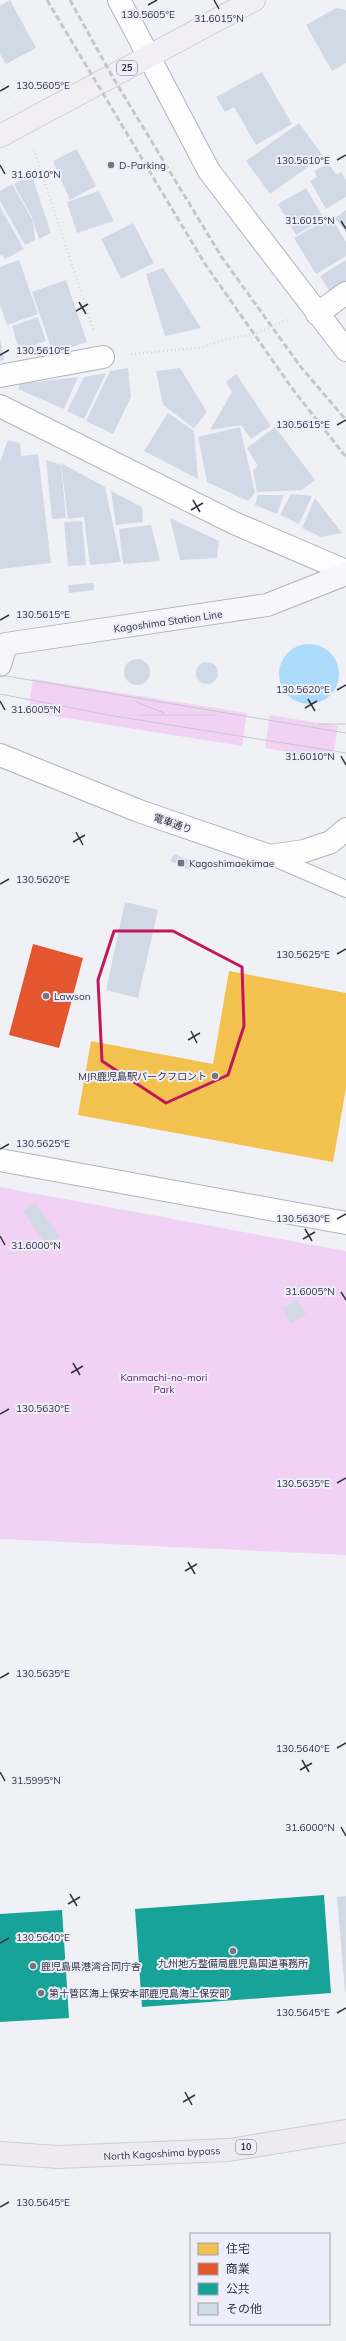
<svg xmlns="http://www.w3.org/2000/svg" width="346" height="2341" font-family="Mulish,'Noto Sans JP',sans-serif">
  <rect width="100%" height="100%" fill="#f0f1f7"/>
  <path fill="#f1d2f5" d="M33 679 247 713 242 746 28 712Z
    M270 715 338 726 333 759 265 748Z
    M0 1187 346 1251V1555L0 1539Z"/>
  <path fill="#abdafa" d="M279 674a30 30 0 1 1 60 0a30 30 0 1 1-60 0Z"/>
  <path fill="#f2c14e" d="M229 971 346 993V1088L333 1162 78 1115 91 1041 213 1064Z"/>
  <path fill="#e4572e" d="M33 944 83 958 59 1048 9 1035Z"/>
  <path fill="#17a398" d="M324 1895 331 1993 142 2007 135 1909Z
    M62 1910 69 2018 0 2022V1914Z"/>
  <path fill="#d1d8e6" d="M10 0 36 48 6 64 0 54V6Z
    M336 8 346 10V63L332 71 306 25Z
    M262 72 292 124 256 145 234 107 225 112 216 97Z
    M299 123 323 156 270 194 246 161Z
    M77 149 96 186 70 200 53 161Z
    M329 163 336 175 341 172 346 180V197L326 209 310 181 317 177 314 171Z
    M31 173 51 233 39 239 32 217 14 184Z
    M12 184 33 221 35 240 25 245 0 201V191Z
    M306 188 324 219 296 235 278 204Z
    M99 191 114 221 77 233 67 202Z
    M0 207 24 249 5 259 2 254 0 256Z
    M346 210V232L335 218Z
    M331 217 346 242V256L316 274 294 238Z
    M133 223 154 263 121 279 101 239Z
    M19 260 38 314 7 325 0 305V267Z
    M346 260V281L330 292 320 276Z
    M163 268 201 328 165 336 146 274Z
    M66 280 87 342 53 353 32 292Z
    M38 317 46 341 19 350 12 326Z
    M0 339 4 360 0 361Z
    M128 368 131 397 113 434 86 421 110 371Z
    M180 368 207 412 194 428 163 405 156 371Z
    M106 373 84 419 67 411 84 377Z
    M236 374 271 426 251 439 241 425 210 430 232 392 226 382Z
    M78 377 64 409 18 389 20 384Z
    M168 413 194 431 198 479 144 451Z
    M240 427 255 493 248 501 207 482 198 437Z
    M275 427 315 480 302 490 257 492 253 470 258 466 247 448Z
    M8 440 20 443 21 456 38 454 51 563 0 569V462Z
    M46 460 61 465 66 518 52 519Z
    M61 463 105 487 121 562 90 565 84 517 68 519Z
    M111 491 142 507 143 522 116 525Z
    M291 494 312 496 299 524 280 515Z
    M258 495H284L277 514 255 505Z
    M315 498 342 533 321 537 302 528Z
    M170 518 219 541 217 558 180 560Z
    M82 521 86 565 68 566 64 522Z
    M151 525 160 561 123 564 119 529Z
    M93 583 94 590 69 593 68 585Z
    M124 672a13 13 0 1 1 26 0a13 13 0 1 1-26 0Z
    M196 673a11 11 0 1 1 22 0a11 11 0 1 1-22 0Z
    M174 854 194 862 190 870 170 861Z
    M125 902 158 910 138 998 106 990Z
    M35 1203 60 1237 47 1246 23 1211Z
    M297 1300 306 1314 291 1323 282 1308Z
    M346 1896V1992H345L337 1897Z"/>
  <g fill="none" stroke-linecap="round" stroke-linejoin="round">
    <defs>
      <path id="service" d="M270 856 346 889"/>
      <path id="minor" d="M119 0 209 171 346 350
        M317 314 346 293
        M0 376 103 357"/>
      <path id="tertiary" d="M0 406 234 523 346 571
        M0 755 139 811 270 856 304 851 331 842 346 829
        M0 1160 346 1223"/>
      <path id="secondary" d="M0 665 6 644 267 605 346 574"/>
      <path id="primary" d="M0 136 254 0"/>
      <path id="trunk" d="M0 2153 58 2157 229 2150 346 2131"/>
    </defs>
    <use href="#service" stroke="#b2b3ba" stroke-width="18"/>
    <use href="#minor" stroke="#b2b3ba" stroke-width="24"/>
    <use href="#tertiary" stroke="#b2b3ba" stroke-width="24"/>
    <use href="#secondary" stroke="#b2b3ba" stroke-width="24"/>
    <use href="#primary" stroke="#cccdd1" stroke-width="24"/>
    <use href="#trunk" stroke="#cccdd1" stroke-width="24"/>
    <path stroke="#dadadc" stroke-width="2.5" stroke-dasharray="1 3" stroke-linecap="butt" d="M0 82 10 99
      M34 150 94 331
      M131 354 198 348 231 338 255 334 287 320
      M0 1254 20 1253 94 1265 151 1260H178L325 1292 315 1354 294 1418 289 1447 293 1501C277 1502 260 1503 245 1506 217 1512 206 1518 176 1514 162 1512 141 1495 128 1488 83 1465 44 1485 0 1501
      M298 1286 308 1244
      M325 1292 346 1295
      M293 1501 315 1513 346 1518"/>
    <use href="#service" stroke="#fdfdfe" stroke-width="16"/>
    <use href="#minor" stroke="#fdfdfe" stroke-width="22"/>
    <use href="#tertiary" stroke="#fdfdfe" stroke-width="22"/>
    <use href="#secondary" stroke="#f7f6fa" stroke-width="22"/>
    <use href="#primary" stroke="#f1eef5" stroke-width="22"/>
    <use href="#trunk" stroke="#edeaf2" stroke-width="22"/>
    <path stroke="#c6c6c8" stroke-width="1" d="M0 675 346 733
      M0 694 114 716 346 753
      M136 702 164 713
      M139 715H215
      M318 724H346"/>
    <path stroke="#c6c6c8" stroke-width="3" stroke-dasharray="6 3" stroke-linecap="butt" d="M47 0 205 264 294 391 346 457
      M70 0 112 76 221 256 300 366 346 420"/>
  </g>
  <path fill="none" stroke="#c2185b" stroke-width="3" stroke-linejoin="round" d="M114 931H173L242 967 244 1026 228 1075 166 1103 102 1061 98 980Z"/>
  <path fill="none" stroke="#32333e" stroke-width="1.5" d="M214 0 219 9M148 5 157 0M0 91 9 86M337 160 346 155M0 165 5 174M341 221 346 229M79 302 86 314M76 311 88 304M0 355 9 350M337 425 346 420M193 500 200 512M191 510 203 503M0 620 9 615M337 690 346 685M308 699 315 711M0 701 5 710M305 708 317 701M341 756 346 765M76 832 83 845M73 842 85 835M0 884 9 879M337 954 346 949M191 1031 197 1043M188 1040 200 1033M0 1149 9 1144M337 1219 346 1214M305 1229 312 1241M0 1236 5 1245M303 1239 315 1232M341 1292 346 1300M73 1363 80 1375M71 1373 83 1366M0 1414 9 1409M337 1483 346 1478M188 1562 195 1574M185 1571 197 1564M0 1678 9 1673M337 1748 346 1743M302 1760 309 1772M300 1770 312 1763M0 1772 5 1781M341 1827 346 1836M70 1894 77 1906M68 1904 80 1897M0 1943 9 1938M337 2013 346 2008M185 2092 192 2105M183 2102 195 2095M0 2207 9 2202"/>
  <g fill="#74767f" stroke="#edeefa" stroke-width="1.5">
    <circle cx="111" cy="165" r="4"/>
    <rect x="177" y="859" width="8" height="8" rx="2"/>
    <circle cx="46" cy="996" r="4"/>
    <circle cx="215" cy="1076" r="4"/>
    <circle cx="233" cy="1951" r="4"/>
    <circle cx="33" cy="1966" r="4"/>
    <circle cx="41" cy="1993" r="4"/>
  </g>
  <g text-anchor="middle" stroke-width="4" stroke-linejoin="round" paint-order="stroke">
    <g fill="#edeefa" stroke="#6a6b76" stroke-width="1">
      <rect x="117" y="61" width="20" height="14" rx="3"/>
      <rect x="236" y="2140" width="20" height="14" rx="3"/>
    </g>
    <g font-size="9" font-weight="bold" fill="#32333e">
      <text x="127" y="71">25</text>
      <text x="246" y="2150">10</text>
    </g>
    <g font-size="10" fill="#32333e" stroke="#edeefa" text-anchor="start">
      <text x="119" y="169">D-Parking</text>
      <text x="189" y="867">Kagoshimaekimae</text>
      <text x="54" y="1000">Lawson</text>
      <text x="207" y="1080" text-anchor="end">MJR鹿児島駅パークフロント</text>
      <text x="233" y="1967" text-anchor="middle">九州地方整備局鹿児島国道事務所</text>
      <text x="41" y="1970">鹿児島県港湾合同庁舎</text>
      <text x="49" y="1997">第十管区海上保安本部鹿児島海上保安部</text>
    </g>
    <g font-size="10" fill="#32333e" stroke="#edeefa">
      <text transform="translate(168 621) rotate(-8)" y="4">Kagoshima Station Line</text>
      <text transform="translate(173 823) rotate(19)" y="4">電車通り</text>
      <text transform="translate(162 2153) rotate(-3)" y="4">North Kagoshima bypass</text>
    </g>
    <g font-size="10" fill="#6b2270" stroke="#edeefa">
      <text x="164" y="1381">Kanmachi-no-mori<tspan x="164" dy="12">Park</tspan></text>
    </g>
  </g>
  <g font-size="10" text-anchor="middle" fill="#32333e" stroke="#edeefa" stroke-width="4" stroke-linejoin="round" paint-order="stroke">
    <text x="148" y="18">130.5605°E</text>
    <text x="219" y="22">31.6015°N</text>
    <text x="43" y="89">130.5605°E</text>
    <text x="303" y="164">130.5610°E</text>
    <text x="36" y="178">31.6010°N</text>
    <text x="310" y="224">31.6015°N</text>
    <text x="43" y="354">130.5610°E</text>
    <text x="303" y="428">130.5615°E</text>
    <text x="43" y="618">130.5615°E</text>
    <text x="303" y="693">130.5620°E</text>
    <text x="36" y="713">31.6005°N</text>
    <text x="310" y="760">31.6010°N</text>
    <text x="43" y="883">130.5620°E</text>
    <text x="303" y="958">130.5625°E</text>
    <text x="43" y="1147">130.5625°E</text>
    <text x="303" y="1222">130.5630°E</text>
    <text x="36" y="1249">31.6000°N</text>
    <text x="310" y="1295">31.6005°N</text>
    <text x="43" y="1412">130.5630°E</text>
    <text x="303" y="1487">130.5635°E</text>
    <text x="43" y="1677">130.5635°E</text>
    <text x="303" y="1752">130.5640°E</text>
    <text x="36" y="1784">31.5995°N</text>
    <text x="310" y="1831">31.6000°N</text>
    <text x="43" y="1941">130.5640°E</text>
    <text x="303" y="2016">130.5645°E</text>
    <text x="43" y="2206">130.5645°E</text>
  </g>
  <rect x="190" y="2233" width="140" height="92" fill="#edeefa" stroke="#a2a3af"/>
  <rect x="198" y="2243" width="20" height="12" fill="#f2c14e" stroke="#a2a3af"/>
  <text x="226" y="2253" font-size="12" fill="#32333e">住宅</text>
  <rect x="198" y="2263" width="20" height="12" fill="#e4572e" stroke="#a2a3af"/>
  <text x="226" y="2273" font-size="12" fill="#32333e">商業</text>
  <rect x="198" y="2283" width="20" height="12" fill="#17a398" stroke="#a2a3af"/>
  <text x="226" y="2293" font-size="12" fill="#32333e">公共</text>
  <rect x="198" y="2303" width="20" height="12" fill="#d1d8e6" stroke="#a2a3af"/>
  <text x="226" y="2313" font-size="12" fill="#32333e">その他</text>
</svg>
